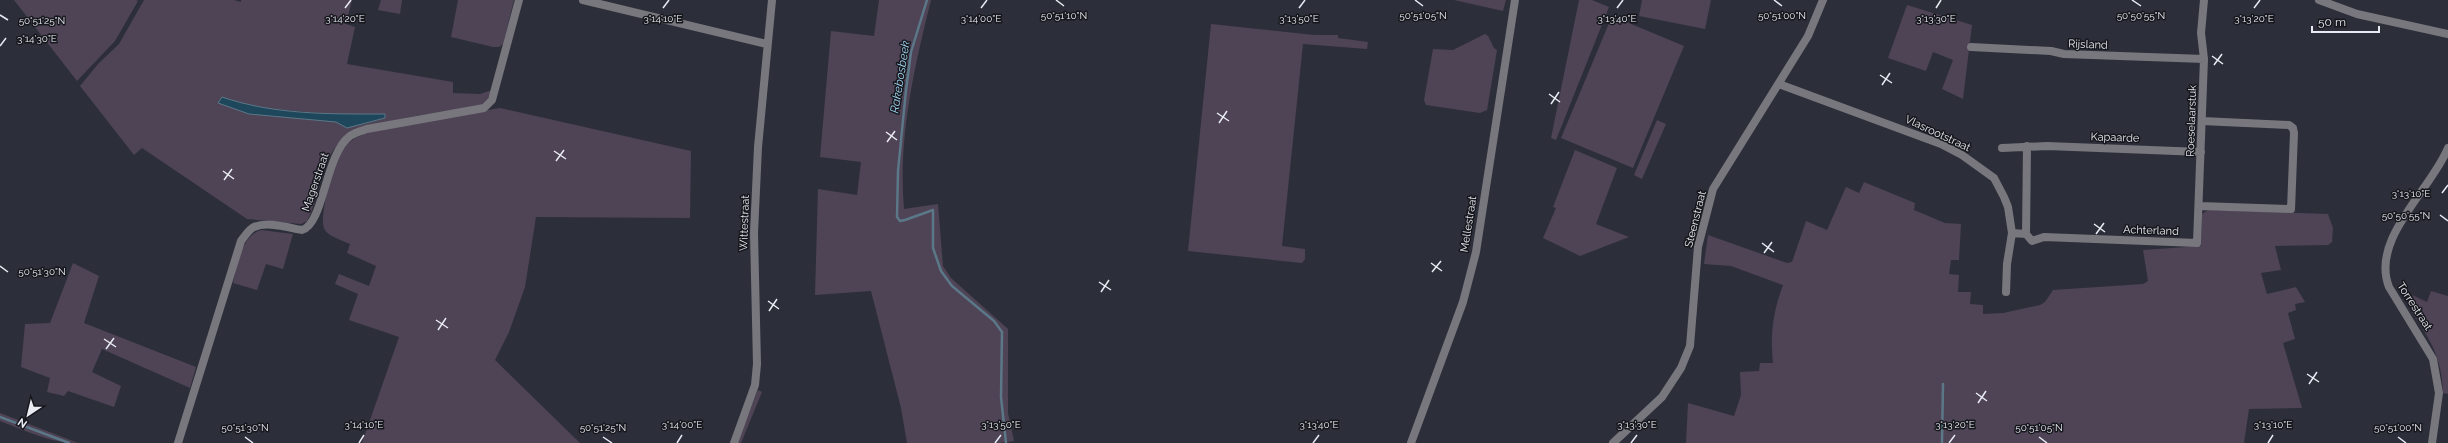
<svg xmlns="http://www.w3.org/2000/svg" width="2448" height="443" font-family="Raleway,sans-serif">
  <rect width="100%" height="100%" fill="#2c2f3a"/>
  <path fill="#4f4356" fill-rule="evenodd" d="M14 0H136L138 1 115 41 77 81Z
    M144 0H234L241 2V0H352L346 24 355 27 347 64 453 82V93L480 94 492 90 490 96 480 106C447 112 358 120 337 145 323 162 318 192 311 213L307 221 301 224 247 219 142 148 134 155 80 86 98 64 119 44ZM240 103 269 109 385 118C370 122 349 131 336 122L249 114Z
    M381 0H402L400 14 378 10Z
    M458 0H514L503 44 499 47H493L451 37Z
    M879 0H931C914 69 898 137 904 209L938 204 943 266 951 278 1008 329V413L1014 441 999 443H907L901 408 871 291 815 295 818 189 857 195 861 162 820 157 831 31 874 36Z
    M1454 0H1506L1503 11Z
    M1579 0H1592L1609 7 1556 140 1551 138Z
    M1642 0H1711L1705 29 1639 16Z
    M1907 5 1972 25 1963 99 1942 89 1953 60 1933 52 1926 71 1888 58Z
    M1612 16 1684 46 1633 168 1561 138Z
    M1211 24 1314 35H1338V38L1368 42 1367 49 1303 44 1282 246 1305 249V259L1302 263 1188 251Z
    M1485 34 1488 36 1494 48 1497 50 1487 110 1480 113 1426 105 1424 100 1433 49 1453 50Z
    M500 108 691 151 690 218 536 217 525 287 509 332 495 360 580 443H362L399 337 349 320 358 294 335 284 339 274 369 286 376 266 347 253 350 244C322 232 320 233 325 202 329 183 335 154 351 141 370 126 432 121 458 116 472 114 486 110 500 108Z
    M1657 120 1666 124 1642 179 1634 175Z
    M1575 150 1617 168 1596 224 1629 237 1580 256 1543 238 1556 208 1553 207Z
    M1864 182 1915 203 1914 210 1945 223 1961 224 1959 260H1951L1949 274 1959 275 1958 292H1971L1970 304 1983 305V314L2003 313 2040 305 2045 302 2053 290 2143 284 2148 281 2143 250 2201 246 2202 214 2208 210 2328 214 2333 228 2332 242 2328 245 2275 246 2281 270 2261 273 2267 294 2296 287 2305 302 2295 304 2296 310 2288 313 2295 339 2283 343 2302 408 2249 409 2244 443H1686L1688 403 1734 416 1741 395 1740 372 1759 371 1760 363H1773C1770 334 1773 312 1783 285L1731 266 1704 264 1708 235 1787 263 1792 262 1806 221 1827 230 1846 187 1859 193Z
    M261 230 293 234 283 269 266 264 257 290 233 283C238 264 240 237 261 230Z
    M73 263 99 276 84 323 196 367 190 388 102 349 92 372 121 386 114 407 68 391 64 396 47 392 50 378 21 367 25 324 50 323Z
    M2431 291 2448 296V394L2443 393C2442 358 2431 341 2412 312L2417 307 2411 299 2412 295 2427 302Z
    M758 390 762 392 741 443H737Z
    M0 413 78 443C50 443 26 431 0 421Z"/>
  <path fill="#1f475b" stroke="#5b7888" d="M222 97C275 115 330 114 385 114V118L347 128 336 122 249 114 218 103Z"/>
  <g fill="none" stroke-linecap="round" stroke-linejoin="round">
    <path stroke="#5b7888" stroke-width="2.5" d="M927 0 911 52 906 90 898 171 897 217 900 221 905 220 933 210V248L941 271 952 286 994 321 1002 332 1001 397 1006 443
      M0 417 69 443
      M1942 443 1943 384"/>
    <path stroke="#78777d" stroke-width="8" d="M583 0 767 44
      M2319 0 2357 14 2448 34
      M1971 47 2051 51 2064 54 2204 59
      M1779 84 1941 144 1962 155 1994 178 2004 197 2008 207 2012 233 2007 264 2006 292
      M2002 148 2047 146 2201 152
      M2200 206 2291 209 2294 133 2293 128 2289 125 2202 121
      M2012 233 2026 234 2032 241 2044 237 2197 243 2204 59 2201 33 2204 0
      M2026 234 2027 146
      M178 443 241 241C245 236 249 229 254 227 267 221 289 228 302 230 324 224 325 154 350 136 354 133 361 131 367 129L484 108 492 100 519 0
      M734 443 755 385 757 364 754 233 758 147 772 0
      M1613 443 1662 397 1681 368 1690 346 1698 247 1713 189 1808 36 1823 0
      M2432 443 2439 393 2433 359 2389 287C2370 239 2431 190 2448 148"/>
    <path stroke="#78777d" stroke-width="8" d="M1411 443 1463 302 1476 252 1515 0"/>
  </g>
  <path fill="none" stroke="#e8ebf2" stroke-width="1.5" d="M1056 0 1064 6M1415 0 1423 6M1774 0 1782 6M2132 0 2141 6M345 8 351 0M663 8 669 0M981 8 987 0M1299 8 1305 0M1617 8 1623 0M1936 8 1941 0M2254 8 2260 0M0 15 8 20M0 46 6 38M2212 56 2223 64M2214 65 2222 54M1880 75 1892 83M1882 85 1890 73M1549 94 1560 102M1551 104 1559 92M1217 113 1229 121M1219 123 1227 111M886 132 897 140M887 142 895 131M554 151 566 159M556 161 564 150M223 171 234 179M224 180 232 169M2442 193 2448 185M2440 215 2448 221M2094 224 2105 232M2096 234 2104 223M1762 243 1774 252M1764 253 1772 242M1431 263 1442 271M0 266 8 272M1432 272 1441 261M1099 282 1111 290M1101 292 1109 280M768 301 779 309M769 311 777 299M436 320 448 328M438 330 446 318M104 339 116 347M106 349 114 338M2307 374 2319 382M2309 384 2317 372M1976 393 1987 401M1978 403 1986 391M245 437 253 443M603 437 612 443M2039 437 2047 443M2398 437 2406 443M359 443 364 435M677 443 682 435M995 443 1001 435M1313 443 1319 435M1631 443 1637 435M1949 443 1955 435M2268 443 2273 435"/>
  <g text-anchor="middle" stroke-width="3" stroke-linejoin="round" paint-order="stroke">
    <g font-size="11" fill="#e8ebf2" stroke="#16171c">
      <text transform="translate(2088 44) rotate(2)" y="4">Rijsland</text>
      <text transform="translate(2191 121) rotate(-88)" y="4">Roeselaarstuk</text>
      <text transform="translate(1938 133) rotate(25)" y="4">Vlasrootstraat</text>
      <text transform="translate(2115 137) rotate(2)" y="4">Kapaarde</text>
      <text transform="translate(315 182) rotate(-71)" y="4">Magerstraat</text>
      <text transform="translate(1695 219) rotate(-76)" y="4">Steenstraat</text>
      <text transform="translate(744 223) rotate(-88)" y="4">Wittestraat</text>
      <text transform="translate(1468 224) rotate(-81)" y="4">Mellestraat</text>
      <text transform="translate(2151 230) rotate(2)" y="4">Achterland</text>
      <text transform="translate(2415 306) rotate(57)" y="4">Torrestraat</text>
    </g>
    <g font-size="12" font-style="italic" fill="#a3d9f7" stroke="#16171c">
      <text transform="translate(900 77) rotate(-81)" y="4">Rakebosbeek</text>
    </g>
  </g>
  <g font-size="10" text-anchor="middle" fill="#e8ebf2" stroke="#16171c" stroke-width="3" stroke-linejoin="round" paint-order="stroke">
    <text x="1064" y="19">50°51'10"N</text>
    <text x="1782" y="19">50°51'00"N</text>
    <text x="2141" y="19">50°50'55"N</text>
    <text x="1423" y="19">50°51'05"N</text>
    <text x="345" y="22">3°14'20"E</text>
    <text x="663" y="22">3°14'10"E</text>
    <text x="981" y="22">3°14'00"E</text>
    <text x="1299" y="22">3°13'50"E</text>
    <text x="1617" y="22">3°13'40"E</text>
    <text x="1936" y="22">3°13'30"E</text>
    <text x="2254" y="22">3°13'20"E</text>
    <text x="42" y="24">50°51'25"N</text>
    <text x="37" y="42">3°14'30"E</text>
    <text x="2411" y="197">3°13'10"E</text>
    <text x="2406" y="219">50°50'55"N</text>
    <text x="42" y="275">50°51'30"N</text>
    <text x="364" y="428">3°14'10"E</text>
    <text x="682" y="428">3°14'00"E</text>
    <text x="1001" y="428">3°13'50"E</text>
    <text x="1319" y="428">3°13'40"E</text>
    <text x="1637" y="428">3°13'30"E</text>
    <text x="1955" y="428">3°13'20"E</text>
    <text x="2273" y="428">3°13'10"E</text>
    <text x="245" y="431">50°51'30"N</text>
    <text x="603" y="431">50°51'25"N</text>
    <text x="2039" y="431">50°51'05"N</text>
    <text x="2398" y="431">50°51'00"N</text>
  </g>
  <g transform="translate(28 415) rotate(215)" stroke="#16171c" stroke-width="3" paint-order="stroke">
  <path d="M0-3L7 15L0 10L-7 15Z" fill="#e8ebf2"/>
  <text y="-6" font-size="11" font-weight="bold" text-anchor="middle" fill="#e8ebf2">N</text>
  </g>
  <path d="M2312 26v6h67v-6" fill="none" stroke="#e8ebf2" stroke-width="2"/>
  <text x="2318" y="26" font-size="12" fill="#e8ebf2" stroke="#16171c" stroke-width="3" paint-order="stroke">50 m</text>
</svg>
